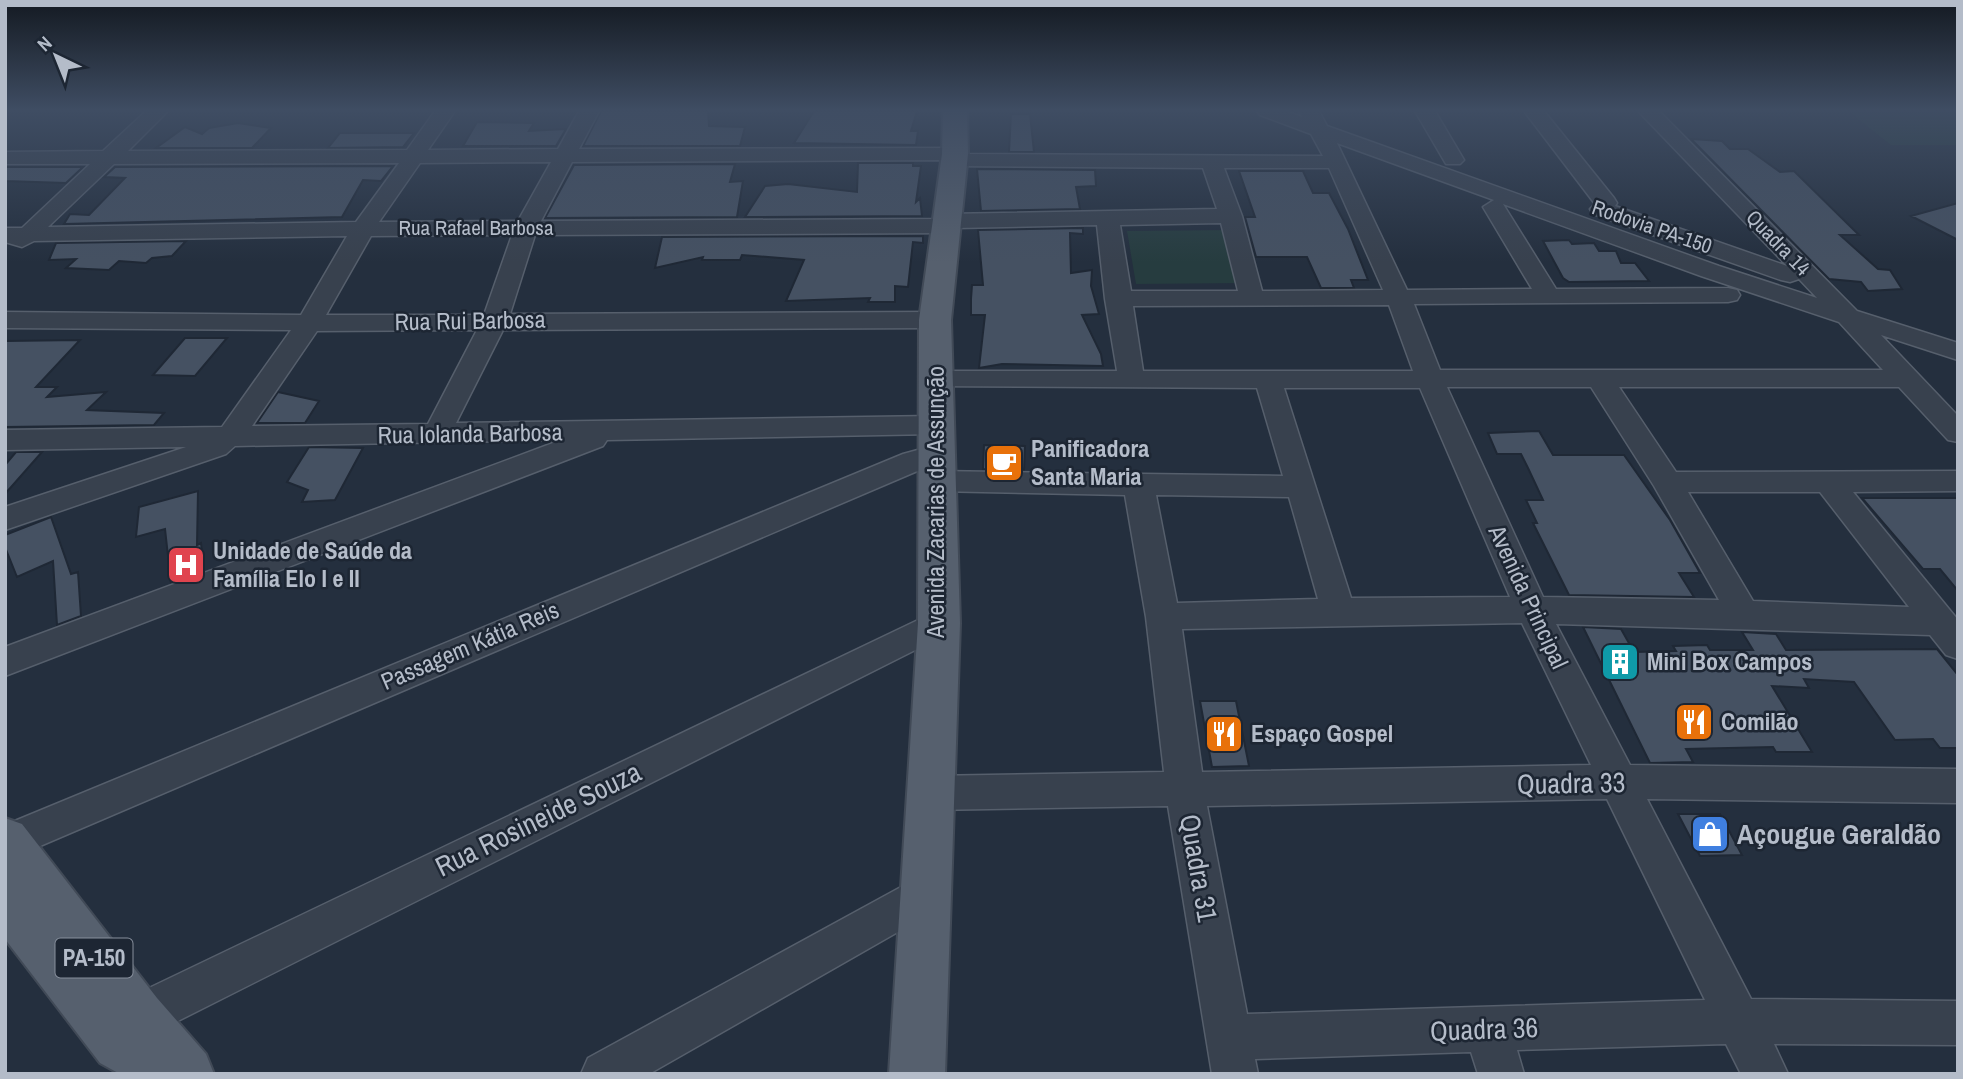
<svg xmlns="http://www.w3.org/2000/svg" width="1963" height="1079" font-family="'Archivo Narrow',sans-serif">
  <rect width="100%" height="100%" fill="#242f3e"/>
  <path fill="#263c3f" d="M1848 111H1958V145H1891Z
    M1231 230 1248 283 1136 284 1127 231Z"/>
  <path fill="#455162" stroke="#1f2835" stroke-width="2" d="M601 111H708L709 126 745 127 740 146H583Z
    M814 111H917L911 131H918L916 145 794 143Z
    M1011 114H1030L1034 152H1009Z
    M477 122 534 123 529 131 566 129 556 146H463Z
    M238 123 271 128 252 148H156L185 127 202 134 209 128Z
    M340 133H414L403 147 328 148Z
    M1691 139 1722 141 1730 149H1748L1780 172 1794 171 1859 235H1840L1878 269 1890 270 1902 289 1868 291 1861 282 1829 279Z
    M858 163H913V166H921L916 202 920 198 922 216 745 217 765 186 788 184 857 192Z
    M735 164 730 182 743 181 737 217 545 218 574 165Z
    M393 166 381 181 363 180 342 217 64 224 70 214 89 215 125 178 104 177 115 167Z
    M5 167H83L66 183 5 181Z
    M977 169 1095 170 1096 186 1076 187 1080 209 981 211Z
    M1239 171H1303L1313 193H1329L1348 229 1368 280H1351L1354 288H1321L1307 257H1256L1245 217H1255Z
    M1958 203V240L1911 216Z
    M1083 228V234L1070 233 1071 273 1092 270 1091 286 1099 314 1082 315 1101 354 1103 366 1002 364 979 368 985 315H971V299L972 285H983L978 230Z
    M923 236V243L913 242 908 287 895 286V302H868L870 298 786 301 804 260 742 255 740 260H702L703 257 655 268 662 237Z
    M1569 240 1572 244 1594 243 1599 251H1616L1621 263H1635L1649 281 1569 282 1563 278 1543 241Z
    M186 241 172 256 152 258 146 263 119 261 109 270 66 268 76 259 49 260 56 243Z
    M185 338H227L195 376 153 375Z
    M80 340 36 387H57L47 397 106 392 87 410 164 413 154 425 5 427V341Z
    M278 392 319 401 305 423H257Z
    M1539 431 1553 455H1624L1670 520 1700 573H1679L1694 597 1569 595 1533 523H1537L1526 500H1543L1528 468 1521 454H1497L1488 433Z
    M984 445 1025 446 1024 470 983 469Z
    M309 447 363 448 335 500 302 502 308 490 287 482Z
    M16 452H42L5 494V465Z
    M198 491 197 545 201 543 204 570 171 583 165 529 136 537 139 507Z
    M1862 498H1958V591L1940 569H1923Z
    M51 517 71 574 78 572 81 616 57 625 53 561 17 577 5 547V535Z
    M1583 627 1621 629 1634 652 1676 651 1673 646 1707 645 1710 650H1753L1742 632 1776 634 1786 650 1937 649 1958 675V748H1940L1933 739 1895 740 1854 682 1804 679 1809 688 1772 686 1812 752H1776L1773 747 1686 749 1693 762 1650 763Z
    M1200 701H1236L1249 766 1212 767Z
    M1678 814H1720L1742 855 1700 856Z"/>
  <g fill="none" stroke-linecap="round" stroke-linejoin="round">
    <defs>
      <path id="minor" d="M146 111H168L128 151 407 150 435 111H455L428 150 558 149 579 111H599L579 149 955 148 965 154 1323 156 1311 134 1260 115 1257 111H1286L1302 117 1299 111H1319L1327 126 1719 266 1817 298 1799 279 1790 282 1781 280 1593 214 1590 209 1595 204 1524 111H1544L1614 198 1617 203 1615 206 1787 266 1638 111H1659L1857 311 1958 343V360L1881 335 1958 416V442L1948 440 1899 387H1619L1676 472 1958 471V491L1853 492 1958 620V659L1946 655 1930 635 1556 624 1630 765 1958 769V803L1647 799 1751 999 1958 1001V1045L1774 1044 1788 1074H1741L1726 1044 1517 1050 1524 1074H1478L1471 1052 1255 1059 1258 1074H1212L1168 806 930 810 916 805 911 793 916 781 930 776 1164 772 1146 617 1125 495 935 491 924 488 920 481 924 474 935 471 1283 476 1257 388 926 386 922 380 926 374 936 371H1117L1105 299 1097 225 956 228 946 233 535 235 510 314 935 312 944 315 948 320 944 325 935 328 503 330 456 423 935 416 945 418 949 425 945 432 935 434 607 440 603 446 5 676V647L561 440 235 446 226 454 5 530V507L186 447 5 450V430L222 427 291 330 5 328V312L301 315 347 236 34 241 22 247 5 242V228H22L90 164H5V152L103 151ZM1337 143 1494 200 1483 207 1532 289 1407 290ZM944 160 954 166 1203 168 1217 209 945 214 935 219 541 221 572 162ZM551 162 518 221 379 222 420 163ZM399 163 356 222 48 227 114 164ZM1224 168H1329L1383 290 1262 291 1242 216ZM1503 204 1701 276 1839 322 1883 370H1440L1414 304 1728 302 1737 300 1740 295 1737 290 1728 288 1556 289ZM1221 223 1238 291H1131L1120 225ZM512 235 484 315H326L371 236ZM1389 305 1413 371H1143L1133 306ZM477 330 428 424 252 426 317 331ZM1447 387H1591L1654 486 1719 600 1543 597ZM1284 388H1420L1510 597 1351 598ZM1688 492H1820L1909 607 1753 601ZM1156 495 1289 497 1318 599 1177 603ZM1522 623 1591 765 1202 772 1182 629ZM1607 799 1705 1000 1247 1014 1207 806Z
        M1415 111H1435L1464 160 1460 164H1446Z
        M936 445 946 448 951 455 946 462 922 469 5 861V825L903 454Z
        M939 610 951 614 956 623 951 632 154 1033 138 1039 122 1033 116 1017 122 1001Z
        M923 875 938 881 944 895 938 909 649 1074H581L588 1058Z"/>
      <path id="major" d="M943 111H967L968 154 951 320 960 623 945 1074H889L918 623 919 320 942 154Z
        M5 818 22 824 157 998 206 1054 214 1074H120L100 1063 5 939Z"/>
    </defs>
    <use href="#minor" stroke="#565f6c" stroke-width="3"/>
    <use href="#major" stroke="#414a57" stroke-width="4"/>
    <use href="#minor" fill="#38414e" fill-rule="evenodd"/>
    <use href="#major" fill="#56606e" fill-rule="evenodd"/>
  </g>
  <linearGradient id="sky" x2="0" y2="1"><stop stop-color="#141a22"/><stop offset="0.42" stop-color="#3f4d63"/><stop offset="1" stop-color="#3f4d63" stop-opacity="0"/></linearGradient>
  <rect width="1963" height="262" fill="url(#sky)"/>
  <defs>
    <symbol id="cafe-square" viewBox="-11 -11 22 22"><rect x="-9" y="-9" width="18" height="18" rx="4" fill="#e8710a" stroke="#1d2633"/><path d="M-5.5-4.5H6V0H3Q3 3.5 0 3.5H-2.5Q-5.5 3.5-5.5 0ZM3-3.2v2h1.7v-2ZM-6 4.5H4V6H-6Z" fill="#fff"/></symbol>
    <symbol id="hospital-square" viewBox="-11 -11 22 22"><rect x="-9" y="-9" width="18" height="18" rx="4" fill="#e0444e" stroke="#1d2633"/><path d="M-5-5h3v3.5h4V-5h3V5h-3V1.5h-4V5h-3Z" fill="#fff"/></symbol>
    <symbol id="building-square" viewBox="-11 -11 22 22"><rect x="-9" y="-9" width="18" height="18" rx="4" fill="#0f9aa8" stroke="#1d2633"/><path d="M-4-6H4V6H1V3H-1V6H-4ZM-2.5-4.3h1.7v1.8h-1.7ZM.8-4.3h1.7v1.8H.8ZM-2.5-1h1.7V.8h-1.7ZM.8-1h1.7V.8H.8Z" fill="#fff"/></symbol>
    <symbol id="restaurant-square" viewBox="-11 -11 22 22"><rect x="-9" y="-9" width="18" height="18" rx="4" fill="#e8710a" stroke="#1d2633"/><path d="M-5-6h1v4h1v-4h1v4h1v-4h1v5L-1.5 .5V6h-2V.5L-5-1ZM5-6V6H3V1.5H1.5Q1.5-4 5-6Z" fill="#fff"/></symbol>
    <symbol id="shop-square" viewBox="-11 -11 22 22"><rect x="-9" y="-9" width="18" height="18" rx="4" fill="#3f7fe0" stroke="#1d2633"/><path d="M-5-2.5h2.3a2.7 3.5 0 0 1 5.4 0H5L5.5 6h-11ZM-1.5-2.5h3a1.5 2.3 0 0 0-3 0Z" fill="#fff"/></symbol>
  </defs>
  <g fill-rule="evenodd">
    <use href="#cafe-square" x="982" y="441" width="44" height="44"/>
    <use href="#hospital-square" x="164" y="543" width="44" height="44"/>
    <use href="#building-square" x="1598" y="640" width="44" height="44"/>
    <use href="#restaurant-square" x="1672" y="700" width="44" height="44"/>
    <use href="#restaurant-square" x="1202" y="712" width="44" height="44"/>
    <use href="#shop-square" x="1688" y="812" width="44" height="44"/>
  </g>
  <g text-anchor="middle" stroke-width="5" stroke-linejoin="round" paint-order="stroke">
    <g font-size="21" fill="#b4bcc9" stroke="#1d2633">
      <text transform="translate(1652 227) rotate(19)" y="7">Rodovia PA-150</text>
      <text x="476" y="235">Rua Rafael Barbosa</text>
      <text transform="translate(1778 243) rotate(46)" y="7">Quadra 14</text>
    </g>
    <rect fill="#1d2633" stroke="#878f9c" stroke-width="2" x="55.5" y="938.5" width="77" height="39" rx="5"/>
    <g font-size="23" font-weight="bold" fill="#b4bcc9">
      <text x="94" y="966">PA-150</text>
    </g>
    <g font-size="24" fill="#b4bcc9" stroke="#1d2633">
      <text transform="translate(470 321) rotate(-1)" y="8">Rua Rui Barbosa</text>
      <text transform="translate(470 434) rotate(-1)" y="8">Rua Iolanda Barbosa</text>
      <text transform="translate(936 502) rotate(-90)" y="8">Avenida Zacarias de Assunção</text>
      <text transform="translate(1528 597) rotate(65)" y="8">Avenida Principal</text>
      <text transform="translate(470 646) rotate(-23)" y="8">Passagem Kátia Reis</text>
    </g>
    <g font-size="24" font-weight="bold" fill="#b4bcc9" stroke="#1d2633" text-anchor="start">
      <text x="1031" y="457">Panificadora<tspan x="1031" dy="28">Santa Maria</tspan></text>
      <text x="213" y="559">Unidade de Saúde da<tspan x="213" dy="28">Família Elo I e II</tspan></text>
      <text x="1647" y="670">Mini Box Campos</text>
      <text x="1721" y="730">Comilão</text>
      <text x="1251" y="742">Espaço Gospel</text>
    </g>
    <g font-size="28" fill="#b4bcc9" stroke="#1d2633">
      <text transform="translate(1571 783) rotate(-1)" y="10">Quadra 33</text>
      <text transform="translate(538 819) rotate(-26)" y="10">Rua Rosineide Souza</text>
      <text transform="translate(1199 868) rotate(80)" y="10">Quadra 31</text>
      <text transform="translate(1484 1029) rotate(-2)" y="10">Quadra 36</text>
    </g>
    <g font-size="28" font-weight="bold" fill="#b4bcc9" stroke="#1d2633" text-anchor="start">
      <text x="1737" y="844">Açougue Geraldão</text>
    </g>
  </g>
  <rect width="1963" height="1079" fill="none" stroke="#b4bcc9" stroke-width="14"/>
  <g transform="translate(56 56) rotate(317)" stroke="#1d2633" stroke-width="5" paint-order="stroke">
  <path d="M0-5L12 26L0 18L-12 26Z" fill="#b4bcc9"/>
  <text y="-10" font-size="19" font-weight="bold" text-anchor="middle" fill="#b4bcc9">N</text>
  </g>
</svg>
